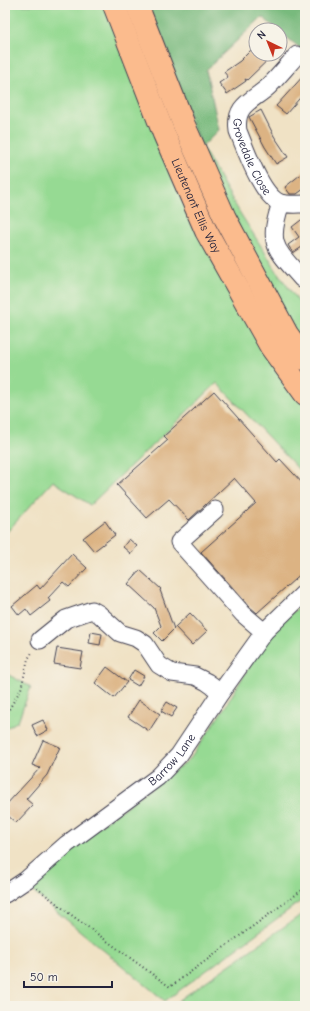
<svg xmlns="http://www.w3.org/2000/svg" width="310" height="1011" font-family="'Comic Neue',sans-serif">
  <rect width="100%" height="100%" fill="#f7f3e8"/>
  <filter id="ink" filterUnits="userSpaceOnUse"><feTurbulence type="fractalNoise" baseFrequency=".025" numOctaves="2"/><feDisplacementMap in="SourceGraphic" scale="8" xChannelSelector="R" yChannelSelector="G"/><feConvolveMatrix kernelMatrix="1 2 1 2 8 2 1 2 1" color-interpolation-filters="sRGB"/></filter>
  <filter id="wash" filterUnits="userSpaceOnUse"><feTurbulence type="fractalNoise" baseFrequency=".012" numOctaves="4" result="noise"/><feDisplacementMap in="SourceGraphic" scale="16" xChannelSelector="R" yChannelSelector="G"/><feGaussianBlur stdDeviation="0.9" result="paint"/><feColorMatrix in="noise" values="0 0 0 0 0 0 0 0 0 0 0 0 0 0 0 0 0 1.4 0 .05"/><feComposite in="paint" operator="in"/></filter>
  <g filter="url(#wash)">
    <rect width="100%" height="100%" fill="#f0e2c5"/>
    <path fill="#96da93" stroke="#5c7e67" d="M5 5H146L202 147 240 213 278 273 305 311V476L217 383 90 505 53 481 5 534Z
      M305 602V898L165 1001 22 883 190 759 225 707 271 630Z
      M5 673 31 687 18 721 5 729Z
      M305 912V1006H172L185 996Z"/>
    <path fill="#78ba7d" stroke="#4d6e5c" d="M146 5H305V52L280 32V30H278L262 17 206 70 219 130 202 147Z"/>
    <g id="blocks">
      <path fill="#dcb383" d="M251 50 255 54H274L247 80 245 79 246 81 227 94 219 83 228 77 224 72 240 61Z
        M305 74V92L286 114 276 106Z
        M261 110 274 136 288 157 276 164 265 147 249 117Z
        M305 171V188L297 194H290L285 187Z
        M305 217V245L293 253 288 245 299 237 292 227Z
        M214 391 277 462 280 459 305 486V570L257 613 250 607 201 552 256 503 234 478 189 520 169 499 147 518 117 485 168 440 164 436Z
        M105 521 115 535 94 551 83 538Z
        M129 539 137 546 131 554 123 547Z
        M72 554 87 568 69 587 63 582 48 598 50 601 31 616 26 609 19 615 12 606 37 585 40 589Z
        M140 570 161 589 160 590 174 629 162 641 154 633 161 626 154 608 128 584Z
        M190 613 207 631 192 645 175 627Z
        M91 632 102 634 100 645 89 643Z
        M57 648 83 652 80 668 54 664Z
        M107 667 127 682 114 698 95 683Z
        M134 670 144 676 138 686 128 680Z
        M139 700 160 714 149 731 128 717Z
        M167 702 177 708 171 717 161 711Z
        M43 720 48 730 37 736 32 725Z
        M43 740 60 747 47 775 26 799 33 805 16 823 5 813V806L40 768 32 765Z"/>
    </g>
  </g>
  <g filter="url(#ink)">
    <use href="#blocks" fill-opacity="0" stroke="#413f50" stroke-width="1"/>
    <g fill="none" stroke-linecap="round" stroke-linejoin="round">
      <defs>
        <g id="minor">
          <path id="s1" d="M297 55C288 65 279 76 269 86 253 101 234 104 238 131 246 150 261 195 280 203 288 205 297 204 305 204"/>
          <path d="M281 203C267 245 275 248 302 279"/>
          <path d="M215 510 179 542 243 614 264 632"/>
          <path d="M40 640 66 619 92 610 99 614 120 633 136 638 145 644 159 665 172 673 195 676 207 682 221 692"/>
          <path id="s2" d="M5 894 26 880 67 844 158 777 179 755 221 692 264 632 305 592"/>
        </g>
        <g id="major">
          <path id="s3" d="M114 5 164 134 206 231 271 347 305 394"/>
          <path d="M137 5 184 125 225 218 287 334 305 359"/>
        </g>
      </defs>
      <use href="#minor" stroke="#413f50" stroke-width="19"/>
      <use href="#major" stroke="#413f50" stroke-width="24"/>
      <path stroke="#413f50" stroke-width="2" stroke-dasharray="1 3" stroke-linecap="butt" d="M5 716 21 689 28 659 33 651
        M37 888 70 914 170 987 305 888"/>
      <use href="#minor" stroke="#fff" stroke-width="17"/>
      <use href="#major" stroke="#fbbb8d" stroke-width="22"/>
    </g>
  </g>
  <g text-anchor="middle" stroke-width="4" stroke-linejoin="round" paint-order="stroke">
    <g font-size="12" fill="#22223b" stroke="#f7f3e8">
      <text dy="4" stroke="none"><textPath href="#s1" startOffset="129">Grovedale Close</textPath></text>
      <text dy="4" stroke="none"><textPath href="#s3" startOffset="217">Lieutenant Ellis Way</textPath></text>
      <text dy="4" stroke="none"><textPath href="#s2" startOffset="215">Barrow Lane</textPath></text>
    </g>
  </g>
  <rect width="310" height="1011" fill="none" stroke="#f7f3e8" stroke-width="20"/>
  <g transform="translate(268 42) rotate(317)"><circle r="19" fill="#f7f3e8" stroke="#a29fa3"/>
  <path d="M0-3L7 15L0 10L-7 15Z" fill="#c8321e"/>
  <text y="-6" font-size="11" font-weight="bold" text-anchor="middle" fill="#22223b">N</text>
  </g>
  <path d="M24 981v6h88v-6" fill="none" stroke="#22223b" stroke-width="2"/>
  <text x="30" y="981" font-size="12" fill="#22223b" stroke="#f7f3e8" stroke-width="3" paint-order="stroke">50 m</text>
</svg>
